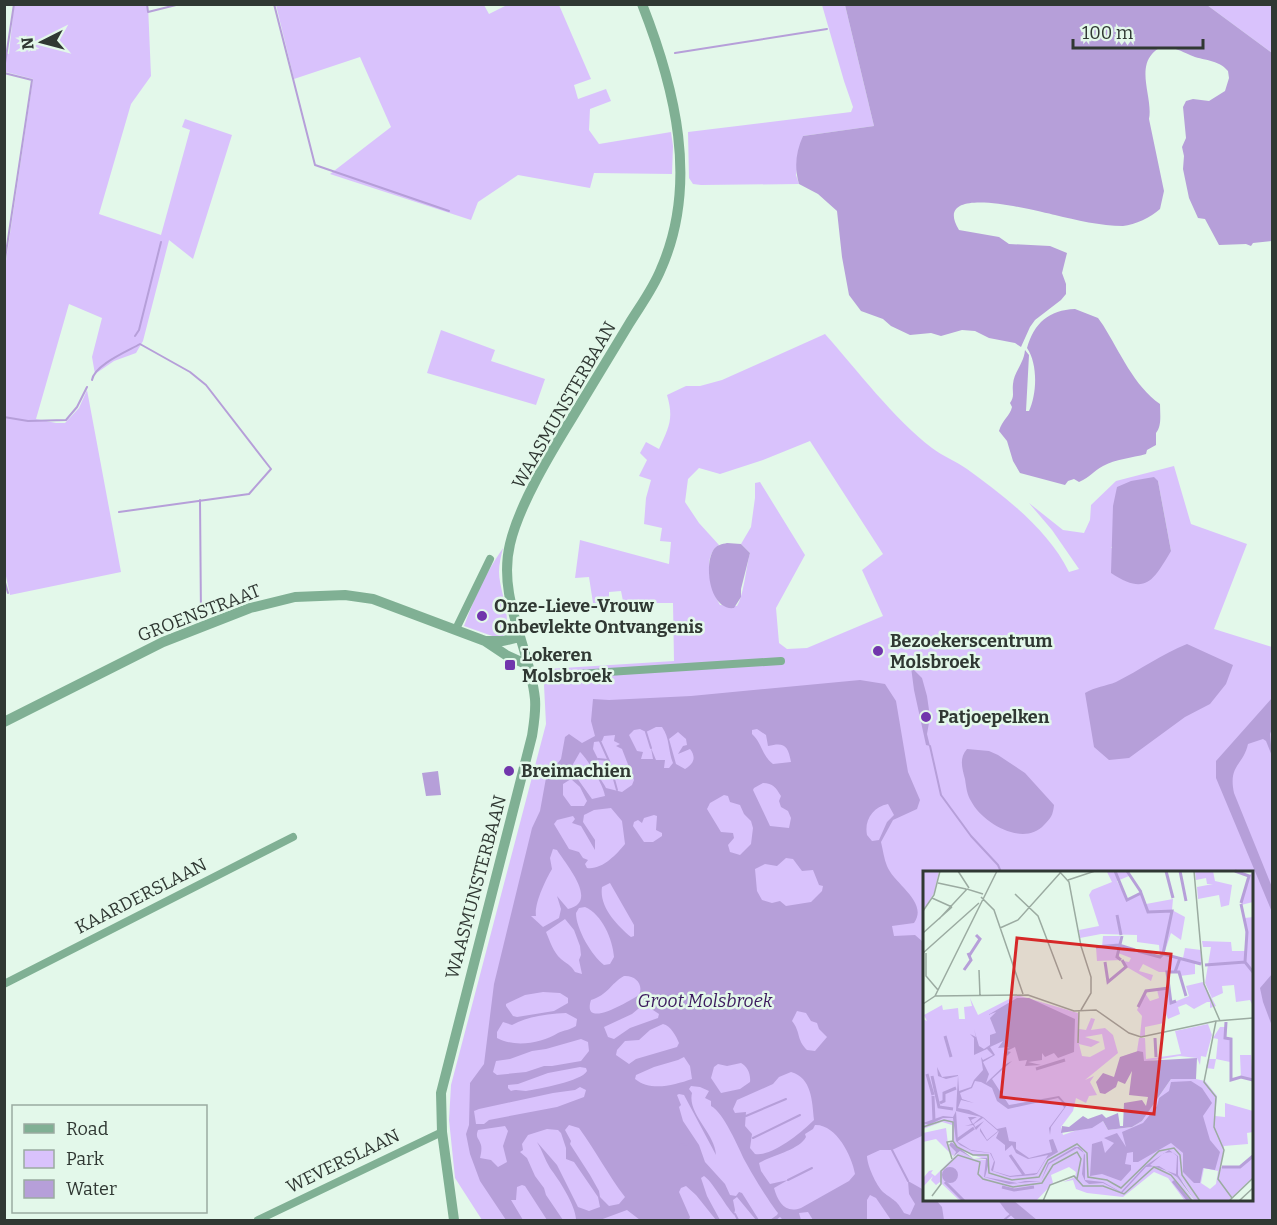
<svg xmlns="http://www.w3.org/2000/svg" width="1277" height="1225" font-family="Bitter,serif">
  <rect width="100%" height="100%" fill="#e3f8ea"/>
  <path fill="#d9c2fc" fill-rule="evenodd" d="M14 5H148L151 76 131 104 99 214 161 235 190 130 182 127 185 119 232 135 193 259 169 240 143 341 136 353 114 361 95 374 92 357 102 318 69 304 36 419 56 423H65L79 408 87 390 121 572 10 595 4 567V274L33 79 6 72 5 76V53L9 54Z
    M484 5 489 14 507 5H559L591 79 574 85 578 99 606 89 611 101 590 109 589 130 599 144 671 132 673 146 672 174 594 173 590 188 518 175 478 202 471 220 330 174 391 127 360 57 294 79 276 5Z
    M822 5H845L874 126 803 136 796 175 799 184 701 185 693 184 689 178 688 132 851 112 853 107 844 81Z
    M1207 5H1272V53Z
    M441 330 495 350 491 361 545 379 536 405 427 373Z
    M825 334C858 371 893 418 932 448 942 456 956 461 967 469 1004 496 1048 529 1069 572L1079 569 1052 530 1029 503 1063 530 1084 533 1090 520 1091 505 1116 481 1174 466 1191 524 1247 544 1214 629 1272 647V1220H482L455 1178 449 1120 451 1085 546 724 544 685 547 669 674 661 673 603H643L624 606 621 591 609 592V603H593L589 577 575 578 580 540 669 564 671 542 660 541 662 528 644 524 646 498 651 480 639 476 647 460 640 453 646 442 659 449C669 427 674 419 667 395L686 386H700L722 380ZM810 441 883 554 862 570 883 616 807 648 787 649 779 643 776 608 805 555 760 482 755 483V498L751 527 741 544 750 553C746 567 744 595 737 606L720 605C711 590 701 556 719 545L699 523 685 502 688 479 699 468 720 474 763 460ZM1158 481 1171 551 1111 548ZM924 872H1252V1200H924Z
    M503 548C501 556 499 564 499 572 499 590 514 622 503 636L495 637 464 626C474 599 486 572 503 548Z"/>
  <path fill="#b69fd9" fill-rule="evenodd" d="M845 5H1207L1272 53V241L1253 243 1251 246 1246 244 1219 245 1205 219 1198 218 1189 198 1183 169 1184 156 1182 147 1186 138 1183 107 1186 101 1193 99 1209 101 1225 91 1229 78 1228 71C1218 59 1203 61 1190 55 1176 49 1163 41 1152 54 1137 71 1153 99 1149 119L1164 191 1160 209C1151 217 1135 225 1123 226 1101 226 1076 220 1055 215 1039 212 929 181 959 230L999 237 1009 244 1050 246 1067 253 1062 273 1066 284V294L1061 300 1035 320 1030 327 1021 347 1015 343 989 338 975 331 962 330 941 336 931 333 910 335 891 326 883 319 861 311 849 295 842 257 837 211 818 194 799 184C794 166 796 152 803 136L874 126Z
    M1075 309 1098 318 1103 325C1120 352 1134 386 1160 404 1160 414 1162 426 1156 433V445L1147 450 1146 454C1132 458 1115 459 1103 466 1093 471 1091 477 1079 482L1074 479 1068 481 1065 485 1020 473 1013 461 1007 441 999 431C1002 420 1010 416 1012 407L1010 403C1015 396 1012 393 1013 384 1014 372 1024 363 1025 350L1029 355 1026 411H1029C1037 394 1038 364 1027 348 1034 323 1049 310 1075 309Z
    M1154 477 1158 481 1171 551C1153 581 1146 596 1111 573L1113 506 1117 487 1131 481Z
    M727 543 741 544 750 553 741 589V597L734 608C710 611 703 565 714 549 717 545 722 544 727 543Z
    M1187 644 1233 665 1226 684 1210 704 1185 717 1129 758 1109 760 1094 747 1085 693C1095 687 1106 686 1116 682 1140 670 1162 654 1187 644Z
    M911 667 922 678 927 696 930 717 927 734 930 746 926 745 914 690Z
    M860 680 885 684 896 701 908 772 920 800 917 809 893 820 881 842C883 850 884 859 887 866 894 884 929 902 914 923L892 926 894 936 915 935 922 941H924V1135L892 1150H880L867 1156C867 1165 876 1185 883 1192 894 1201 896 1199 904 1213L910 1215 915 1204 909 1194 908 1181 924 1190V1200H936L942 1207 944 1220H891L876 1198 870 1195 867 1200V1220H813L808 1212 799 1213 801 1220H783L780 1217 776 1220H770L777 1215 778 1213C769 1202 752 1174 745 1161 738 1147 724 1113 711 1106V1101L705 1098 709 1091 700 1087 691 1086 689 1089 692 1093C687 1114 715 1133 716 1155L684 1095 679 1094 677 1095 681 1105 679 1107 683 1121 699 1145 705 1162 725 1184 730 1195 736 1196 739 1192 742 1193 759 1220H756L737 1197 733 1200 735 1210 734 1215C725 1205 712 1181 704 1176L701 1178 707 1196 720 1220H716L696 1195 686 1186 681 1188 679 1192 690 1217 689 1220H640L627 1210 600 1220H573L576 1219C575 1204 559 1180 550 1168 545 1160 542 1150 537 1142L557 1165 578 1207 589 1211 600 1207 598 1197 574 1162 566 1159V1148L561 1133 558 1130 547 1129 528 1135 522 1144 523 1150 520 1152 527 1158 535 1176 544 1188 546 1195 563 1220H547L525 1186 522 1185 517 1187 516 1200H511L523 1220H506L480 1181 470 1154 466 1134 469 1125 470 1083 484 1064 494 984 532 828 540 811 546 778 561 759 565 737 569 734 582 743 595 736 591 721 593 699 609 700 691 696ZM656 727H662C670 738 668 751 673 763L669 768H664L665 760H656L651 748 653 759H641L643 752 637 751 629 735 634 730 640 729 646 732ZM757 729 766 735 768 746C784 742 788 745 791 762L773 764C761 754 762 743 752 734V730ZM678 732 686 739 687 745 683 746 678 754 690 749C697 758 693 764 685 769L676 764 669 739ZM615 735 614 741 620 744 616 746 622 749 634 780 632 785 622 792 606 788C602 780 595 773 594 764L598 759 593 749 594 742 602 741 604 736ZM580 752C587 758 604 786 605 796L592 799 577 778 572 766ZM571 779 580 787 587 801 584 806H571L563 795V784ZM763 783C773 783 776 788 781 796L779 801 781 807 788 811 791 818 789 828 770 826 753 790 754 788ZM724 795 728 796 730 802 740 805 744 814 751 821 753 828 751 844 740 855 730 852 728 845 734 838 733 833 721 832 707 809 710 803ZM888 804 894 815 887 822 879 840 872 841 867 835C864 820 873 807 888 804ZM611 808 622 821 625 844C616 855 602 870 587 868L585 864 588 860 583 858 579 852 569 849 554 824 557 820 573 816 575 819 572 823 581 826 595 850V840L583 822 584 815 594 810ZM654 815 657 816 656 830 662 833V836L653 842H644L633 826 634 822 638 820 642 823 644 818ZM553 849 557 850C567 866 599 902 568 909L557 896 561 909 559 918 543 927 531 916H536C534 904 546 879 552 869L550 858ZM786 858 793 859 802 871 813 870 819 885 823 886 822 891 811 902 786 906 780 901 772 903 762 900 757 891 755 869 765 864 777 866ZM610 883 634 925V936L631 937C617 925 599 907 602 887ZM585 907C602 914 613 940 614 957L610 964 604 965C592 956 576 929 576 913L579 908ZM565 919 574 930 580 946 581 955 579 960 582 974 575 972C571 965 567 964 561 959 553 952 550 941 546 932ZM624 976C635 975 644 984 639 995 631 1000 581 1031 591 1000 608 995 610 984 624 976ZM543 992 560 993 568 998V1003L554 1011 517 1017 513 1016 506 1006V1004L525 995ZM644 1004 659 1014 658 1018 630 1028 614 1039 608 1037 604 1027 632 1014ZM797 1011 806 1013 811 1021 817 1023 819 1029 827 1037 815 1051 807 1050C796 1039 801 1032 792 1021ZM566 1013 577 1019 576 1026C570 1030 564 1030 558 1033 542 1043 515 1048 497 1038V1032L503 1022 512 1025C528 1016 548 1014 566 1013ZM663 1024C671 1026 676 1036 679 1043L677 1047 636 1059 629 1064 616 1055 617 1050 625 1041 639 1040 650 1030ZM581 1039 588 1042 589 1051 581 1061 552 1066H544L526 1072 497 1075 493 1072 496 1061 510 1059 532 1051 546 1049ZM684 1057 690 1066 692 1079C674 1085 651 1092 635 1079L636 1075 654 1067 678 1060ZM741 1063C747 1066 751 1074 750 1082L740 1089 721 1093 711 1078 714 1067 718 1064 727 1066ZM580 1067 586 1068 587 1071C582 1081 538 1089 526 1091 520 1091 517 1089 511 1091L508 1088V1085L518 1084 548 1073ZM791 1072C812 1078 812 1101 814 1120 802 1132 772 1157 755 1154L750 1148 752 1134 745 1126 746 1112 735 1113 733 1109 737 1100 773 1084 779 1077ZM580 1087 586 1090 584 1097 557 1107 489 1120 484 1124H476L474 1111 479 1109 553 1093 575 1090ZM569 1125 579 1128C596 1151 608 1175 625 1197L619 1204 609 1206 600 1197 599 1191 590 1175 570 1144 571 1141 565 1130ZM815 1125C836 1124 852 1156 855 1174L849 1181 801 1208C785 1214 778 1202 774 1188L788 1180 770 1184 761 1171 759 1163C773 1155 799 1150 806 1137L805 1134 813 1129ZM505 1126 508 1131 503 1146 507 1162 498 1167 491 1160 480 1158C481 1154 482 1149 481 1145 479 1138 475 1138 478 1130Z
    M1272 698V729L1270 734 1272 756 1266 741 1263 739 1248 744C1243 766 1228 765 1234 793L1272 887V912L1216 778V761Z
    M967 749 989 751 998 755 1025 773 1054 805C1053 815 1051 818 1044 825 1024 847 983 824 971 801 967 795 966 786 965 779 962 768 959 758 967 749Z
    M438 771 441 795 426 796 422 773Z
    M1272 974V1026L1263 1002 1260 988Z
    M998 1200H1013L1037 1220H1016L1006 1211Z"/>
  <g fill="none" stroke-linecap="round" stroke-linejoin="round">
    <path stroke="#b69fd9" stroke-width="2" d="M147 4 148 12 180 4
      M274 4 315 165 449 211
      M675 53 827 29
      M4 57H6L14 4
      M4 69 6 57
      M4 73 32 80 5 259
      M135 336 139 330 161 242
      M92 380C94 365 128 351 140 344L190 372 206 385 271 469 249 494 119 512
      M4 417 28 421 66 420 77 407 87 387
      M200 500 201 616
      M4 579 8 593
      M646 732 651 748
      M600 741 609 761 617 790
      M930 746 941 795 971 836 998 865 1001 872
      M598 759 608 760
      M746 1116 786 1099
      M753 1138 800 1115
      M680 1145 688 1144
      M892 1150 908 1181
      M788 1180 812 1168
      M735 1214 738 1220
      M1004 1220 1010 1215"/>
    <path stroke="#80b094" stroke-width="8" d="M456 629 490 559
      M530 677 781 661
      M4 984 293 837
      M258 1220 442 1132"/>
    <path stroke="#80b094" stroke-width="10" d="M485 641H503L520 637
      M4 722 163 642 250 608 295 597 345 595 373 599 485 641 506 655 528 665
      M454 1220 442 1132 441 1093 532 736C534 723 536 712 535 699 530 647 497 598 510 544 519 505 551 452 572 418 591 387 610 355 629 324 640 306 653 289 661 269 699 183 675 88 642 4"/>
  </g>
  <g fill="#7136ac" stroke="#e3f8ea" stroke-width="2">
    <circle cx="482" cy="616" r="6"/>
    <circle cx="878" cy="651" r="6"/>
    <rect x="504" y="659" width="12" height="12" rx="3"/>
    <circle cx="926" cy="717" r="6"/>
    <circle cx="509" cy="771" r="6"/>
  </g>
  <g text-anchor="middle" stroke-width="5" stroke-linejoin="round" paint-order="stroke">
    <g font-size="18" fill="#303833" stroke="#e3f8ea">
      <text transform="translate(564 405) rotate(-60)" y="6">WAASMUNSTERBAAN</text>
      <text transform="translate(199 613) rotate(-21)" y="6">GROENSTRAAT</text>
      <text transform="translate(476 887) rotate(-75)" y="6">WAASMUNSTERBAAN</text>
      <text transform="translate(141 896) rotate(-27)" y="6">KAARDERSLAAN</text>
      <text transform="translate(343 1161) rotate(-26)" y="6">WEVERSLAAN</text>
    </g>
    <g font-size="18" font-weight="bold" fill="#303833" stroke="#e3f8ea" text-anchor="start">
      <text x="494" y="612">Onze-Lieve-Vrouw<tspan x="494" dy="21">Onbevlekte Ontvangenis</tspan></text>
      <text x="890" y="647">Bezoekerscentrum<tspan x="890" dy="21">Molsbroek</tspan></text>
      <text x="522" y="661">Lokeren<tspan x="522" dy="21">Molsbroek</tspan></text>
      <text x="938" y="723">Patjoepelken</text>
      <text x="521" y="777">Breimachien</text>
    </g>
    <g font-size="18" font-style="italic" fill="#3c1a5e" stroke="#e3f8ea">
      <text x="705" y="1007">Groot Molsbroek</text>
    </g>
  </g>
  <g transform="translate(923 871)">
    <rect width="330" height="330" fill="#e3f8ea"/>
    <path d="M0 0H16L11 22 0 40ZM204 0 206 5 194 10 204 28 218 22 223 33 250 28 249 39 262 46 258 69 248 62 241 83 260 87 262 77 278 79 280 94 272 92V103L257 105 256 101H236L220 93 216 100 230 104 228 110 202 95 200 90 206 91 208 87 195 82 198 89 174 90 173 76H179L180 65H197L196 73 190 74 237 86 236 74 214 71V64L178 63 157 67 156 59 176 55 166 24 169 19 189 11 184 1ZM272 0H290L292 10 309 14 306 34 298 36 296 24 275 28 274 16 290 13H284L283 7 273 9ZM330 0V31L318 34 326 5ZM330 46V135L327 129 313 131 311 114 299 115 300 122 289 127 282 112 288 76H280L279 70 308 71 309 80H323L322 47ZM280 111 293 135 287 137V131H284L271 138 263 133 255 136 257 143 245 148 243 143 240 144 241 152 222 156V165H217L219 145 214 139 222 122 227 130 236 127 234 119 246 117 249 132 266 125 263 115ZM94 124 155 142 156 158 163 159 168 147 172 148 168 159 182 157 190 164 195 182 162 209 171 205 167 211 174 224 166 225 163 232 153 227 150 240 138 256 140 264 180 250 185 259 209 256 219 250 248 208H273L282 210 294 225 292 245 302 246V232L330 240V261L324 262 325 273 301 275 298 296 317 297 330 285V306L305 330H272L260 311 254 306 271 330H262L245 307 231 301 200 326 164 322 153 318 150 309 140 311 152 306 153 301 146 296 128 304 130 312 113 330H37L17 311 13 314 8 309 10 305 0 316 1 306 6 300 10 299 8 302 12 305 37 280 51 288 64 289 34 278 29 272V254L19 251 0 258V148L4 150 1 144 19 134 20 139 35 137 36 148H42L41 136 49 135 47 127 55 144ZM179 163 182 178 167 186 159 185 156 173 168 176 177 171 162 166ZM281 297 295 300 293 313 287 318 278 312ZM285 153 289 164 283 186 278 185 277 194 274 187 256 185 220 191 214 180 216 167H222L223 188 258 183 252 160ZM297 156H303V167H308L307 191 293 188 291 198 283 197 285 188H293L295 168 290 167ZM317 184H328L330 209 318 207ZM23 257 25 273 33 281 30 285 13 268 0 271V262Z" fill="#d9c2fc" fill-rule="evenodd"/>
    <path d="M94 127H106L152 148 151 181 135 187 131 182 122 186 119 182V189L105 191 118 194 102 195 104 189 96 190 92 176 84 180 88 181 84 185 82 179 86 176 75 177 80 170 67 176 72 184 60 191 66 203 63 212 83 193 89 190 69 208 86 234 136 225 144 234 128 256 127 264 126 257 141 237 139 232 134 233 139 231 135 227 85 238 74 230 69 217 58 211 52 210 49 217 37 222 39 228 51 232 38 229 35 237 46 239 60 246 74 258 83 256 86 270 93 271V278L106 287 129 281 126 269 130 268 135 281 123 288 114 303 111 304 87 306 69 300 68 299 71 290 67 282 49 280 37 274 33 270 30 247H20L6 254 0 252 20 245 30 246 33 240 35 271 48 279 68 282 72 291 70 300 87 305 114 302 125 284 105 288 93 282 89 274 82 280V274L73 267 76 260 64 270 57 260V257L64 269 75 260 60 247 51 253 52 256 61 250 53 259 50 254 42 255 49 253 45 246H54L48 249 50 253 58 246 33 240 35 205 23 208 15 205 14 196 19 206 35 204 36 220 48 216 51 209 60 199 58 186 60 189 70 184 64 178 51 184V167L47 163 53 166 51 158 56 175 61 178 67 174V164L73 162 67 147 73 141 65 144ZM215 180 220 181 221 190 274 187 273 208H248L219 250 209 256 185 259 180 250 169 257 138 262 139 255 146 256 160 245 165 248 179 243 183 247 195 242 197 255H200L201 232 219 229 223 235 225 226 206 224 209 200 202 213 195 210 193 216 182 223 177 222 173 211 180 202 191 206 197 186ZM268 210 279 217 289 232 280 245 287 269 297 281 292 299 280 297 277 312H271L260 301V282L248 272 215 291H210V281L204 282 202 293 208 294V299L198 310 179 303 167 305 169 273 179 270 182 282 191 272 181 267 194 262 203 276 199 261 220 252 234 235 236 227 246 220 248 211ZM28 271 51 288 64 287 66 291 62 306 94 312 102 310H118L125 292 152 276H156L159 279 162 284V309L180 311 198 321 222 295 246 279 255 285V304L272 330 254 306 236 295 223 296 199 322 180 312 166 313 162 310 159 303 161 282 154 277 126 293 118 310 86 313 61 306 63 288H51L37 280 30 286 33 281 26 274ZM249 281 254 285 253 303 227 294 241 282ZM19 304a8 8 0 1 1 16 0a8 8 0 1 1-16 0Z" fill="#b69fd9" fill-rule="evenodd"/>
    <path fill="none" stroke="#b69fd9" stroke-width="3" d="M192 0 204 29 218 22 225 41 249 40 240 83 278 93M204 0 218 21M243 0 250 27M257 0 263 30M312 0 326 5 318 32M318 33 324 61 322 91M194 44 198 64M173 76 196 74 212 79M215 80 237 86 240 83M46 85 57 68 53 64M198 89 194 86 199 65M182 91 185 111 203 96 199 89M282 94 322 91 330 101M41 99 48 89 45 82M252 101H256L263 125M253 130 248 132 244 101H252L257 87M215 136 223 120 246 117M303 151 302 167 308 168V209L318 206 330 209M22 165 28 186M232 167 233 186M113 198 142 189M4 203 10 224M9 205 16 236 30 238M10 225 11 250M17 232 21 230V222L33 217M34 269 51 257M87 284 101 304M299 296H317L330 285M250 310 266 330M22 311 41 330M79 316 91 319 111 316"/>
    <path fill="none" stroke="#9baba1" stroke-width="1.5" d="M35 0 46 17M136 0 146 11 158 75 168 106V122L158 139M271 0 281 113 297 150M145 9 172 0M15 12 43 18M92 23 115 45 139 108M58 26 71 39 100 123M9 27 29 36M0 40 11 24 17 0M16 48 44 18 60 23M77 57 95 49 138 1M0 62 29 36M0 82 56 32M3 82V105L15 119M56 99 57 125M12 125 105 124 151 140 173 139 206 162 218 166 293 150 330 147M0 133 12 125 74 0M293 150 281 211 293 226 291 256 301 279 295 308 309 327M155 172 156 140M0 256 21 249 30 251V270L34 276 50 284H65L66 302 89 309 116 306 125 289 154 273 164 282 165 306 184 309 198 317 236 280 251 277 257 284 259 304 277 330M29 288 24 271 30 270M9 325 18 313V300L35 284 57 291 55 303 60 308 90 316 119 312 130 294 154 281 158 288 154 308M120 330 127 314 151 305 160 315H180L201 323 231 296 248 304 269 330M306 330 330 307M316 330 330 317"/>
    <path fill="#d62828" fill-opacity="0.15" stroke="#d62828" stroke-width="3" d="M94 67 248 83 231 243 78 226Z"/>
    <rect width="330" height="330" fill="none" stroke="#303833" stroke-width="3"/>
  </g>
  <rect width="1277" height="1225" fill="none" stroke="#303833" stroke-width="12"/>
  <rect x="12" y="1105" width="195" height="108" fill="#e3f8ea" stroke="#9baba1" stroke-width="1.5"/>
  <rect x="24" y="1124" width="30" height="9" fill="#80b094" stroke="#9baba1" stroke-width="1.5"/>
  <text x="66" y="1135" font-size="18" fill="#303833">Road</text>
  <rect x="24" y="1150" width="30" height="18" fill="#d9c2fc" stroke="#9baba1" stroke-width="1.5"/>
  <text x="66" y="1165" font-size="18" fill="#303833">Park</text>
  <rect x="24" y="1180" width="30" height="18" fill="#b69fd9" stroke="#9baba1" stroke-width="1.5"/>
  <text x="66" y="1195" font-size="18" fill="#303833">Water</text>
  <g transform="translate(42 42) rotate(264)" stroke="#e3f8ea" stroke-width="4.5" paint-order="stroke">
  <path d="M0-4.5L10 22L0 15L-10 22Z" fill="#303833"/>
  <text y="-9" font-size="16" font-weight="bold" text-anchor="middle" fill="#303833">N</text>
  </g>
  <path d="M1073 39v9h130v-9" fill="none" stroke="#303833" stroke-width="3"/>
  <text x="1082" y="39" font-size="18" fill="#303833" stroke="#e3f8ea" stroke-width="4.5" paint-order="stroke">100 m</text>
</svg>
